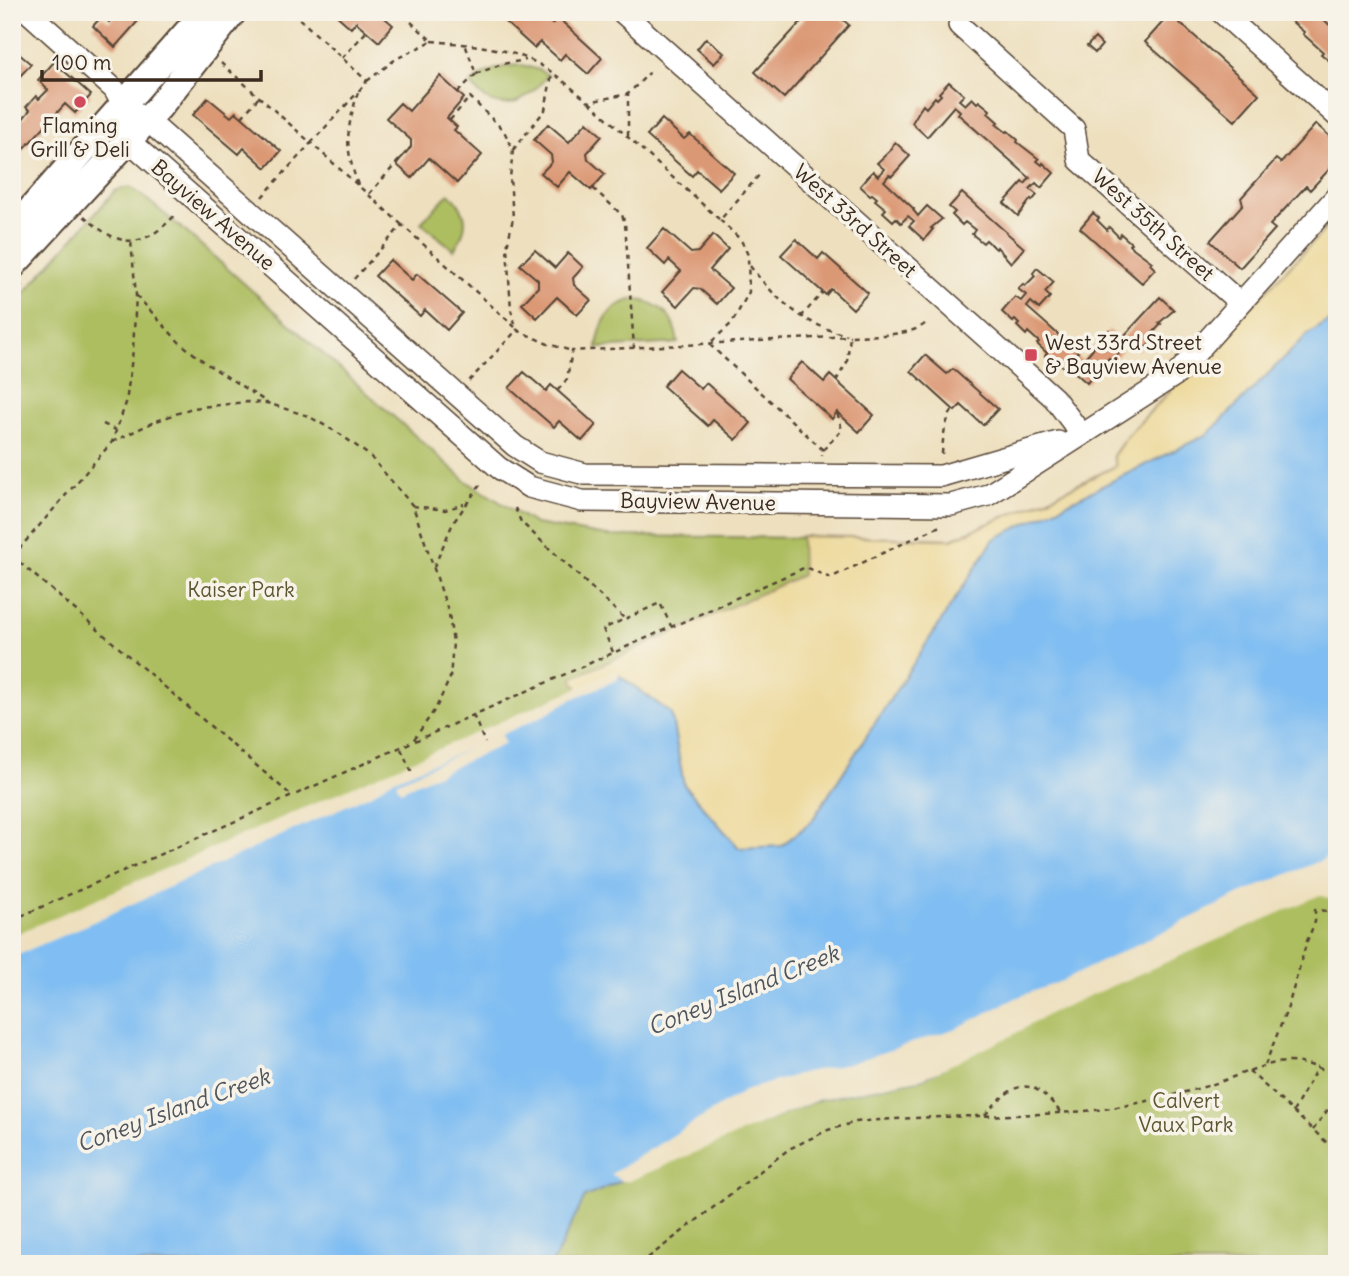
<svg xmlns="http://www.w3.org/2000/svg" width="1349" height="1276" font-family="Delius,sans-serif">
  <rect width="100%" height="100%" fill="#f7f3e8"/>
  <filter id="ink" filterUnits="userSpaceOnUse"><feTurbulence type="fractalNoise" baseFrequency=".0143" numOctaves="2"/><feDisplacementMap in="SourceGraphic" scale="14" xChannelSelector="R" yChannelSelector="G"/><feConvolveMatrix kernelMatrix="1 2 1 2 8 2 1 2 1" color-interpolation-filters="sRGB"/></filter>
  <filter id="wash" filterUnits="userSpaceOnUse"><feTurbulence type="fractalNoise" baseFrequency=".00686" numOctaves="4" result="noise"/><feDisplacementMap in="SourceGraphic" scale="28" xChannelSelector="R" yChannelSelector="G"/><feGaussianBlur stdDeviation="1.57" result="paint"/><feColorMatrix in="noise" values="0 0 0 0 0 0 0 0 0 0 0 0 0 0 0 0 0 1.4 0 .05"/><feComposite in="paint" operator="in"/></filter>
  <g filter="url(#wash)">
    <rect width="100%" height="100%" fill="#eee0bf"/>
    <path fill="#adbe61" stroke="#747440" stroke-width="2" d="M522 65 539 70 548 75C533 94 512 114 486 99 480 95 475 89 470 84 485 70 501 66 522 65Z
      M129 187 139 193 184 230 466 481 535 524 608 536 952 539 1010 515 12 939V307L115 191Z
      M449 193C470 213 469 227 454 250L421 223Z
      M635 299C662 304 674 315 678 343L597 348C600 323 608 304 635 299Z
      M1320 891 1337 898V1264H552L584 1197 729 1134 759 1124 820 1099 924 1078 1050 1009Z"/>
    <path fill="#eeda9e" stroke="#94825e" stroke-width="2" d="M1337 217V496L875 933 507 727 581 694 572 678 802 575 801 536 952 539 1047 499 1116 466 1113 456 1127 436Z"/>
    <path fill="#7fbdf2" stroke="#5d7488" stroke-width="2" d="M1337 316V898L1320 891 1050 1009 924 1078 820 1099 759 1124 729 1134 585 1197 552 1264H12V939L617 674 671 713 684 785 739 848 781 846 811 822 994 539 1208 434 1308 334Z"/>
    <path fill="#eee0bf" d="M616 671 620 672 617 680 570 700 549 713 501 735 505 744 400 791 396 782 471 748 390 781 374 793 71 932 12 957V936Z
      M1337 848V901L1320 895 1052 1012 1011 1036 924 1078 820 1099 629 1181H621L611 1174 746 1090 806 1072 848 1064 957 1028 1018 997 1062 981 1240 894 1322 860Z"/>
    <g id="blocks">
      <path fill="#db9874" d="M117 12H146L115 47 93 26 102 16 109 22Z
        M333 12H378L393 25 379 42 356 22 351 28Z
        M494 12H539L552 24 558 18 602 58 588 74 565 54 560 60 540 42 534 48Z
        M810 12H834L849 25 784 98 755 72Z
        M1286 12H1316L1337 32V67L1321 54 1323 52 1303 34 1304 32 1284 15Z
        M1170 14 1259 94 1235 121 1145 42Z
        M706 38 724 53 714 64 697 49Z
        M1095 38 1102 45 1095 53 1087 46Z
        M12 48 31 64 12 85Z
        M54 62 91 95 75 113 65 104 12 162V123L18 116 22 120 30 110 26 107 36 96 39 99 48 90 38 80Z
        M440 76 464 98 447 118 457 127 454 130 482 155 457 183 429 158 412 178 396 164 411 147V140L386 118 400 103 409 111Z
        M949 82 964 95 959 100 965 105 972 98 977 103 979 101 990 110 988 113 998 122 996 124 1006 132 1008 131 1018 140 1017 142 1039 159 1037 161 1042 165 1043 163 1054 173 1041 188 1036 183 1030 189 1037 195 1032 201 1031 199 1018 216 1004 203 1023 182 1025 184 1030 178 958 114 960 111 954 106 927 137 912 123 919 111 923 105 926 108 935 97 937 99 941 95 939 93Z
        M208 98 231 117 236 112 281 151 266 168 244 148 239 154 193 115Z
        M662 119 684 139 690 134 734 173 719 189 697 170 692 176 647 136Z
        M587 122 602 136 587 153 588 159 605 174 591 190 570 172 557 187 541 173 552 162 551 155 534 140 548 124 569 142Z
        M1316 124 1337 143V161L1310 190 1306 186 1270 225 1275 229 1240 268 1210 241 1243 204 1241 198 1276 159 1281 163Z
        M895 142 910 156 892 176 889 175 884 181 914 209 913 210 918 216 927 206 942 219 931 228 933 229 924 240 909 226 914 221 908 216 901 223 896 218 893 221 883 212 886 209 875 200 877 198 872 194 870 195 860 186 873 171 878 176 884 169 877 163 892 149 891 148Z
        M962 193 1024 248 1011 263 997 247 996 249 986 240 983 243 972 234 975 230 965 222 962 225 952 215 955 212 949 207Z
        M1093 213 1099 218 1097 220 1107 230 1109 227 1119 237 1121 234 1131 243 1129 245 1152 262 1150 264 1155 269 1142 283 1080 228Z
        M664 229 691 253 698 252 713 235 728 249 710 270 731 288 717 304 700 289 694 288 678 306 662 292 681 271 669 260 665 265 647 248Z
        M796 239 818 259 823 253 868 293 853 309 831 289 826 295 781 255Z
        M535 250 555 268 568 253 583 267 573 278 574 285 591 300 577 315 557 297 537 318 522 304 538 287V280L520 265Z
        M390 260 412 280 417 274 462 313 447 330 425 310 420 316 375 276Z
        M1037 268 1054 282 1045 292 1050 297 1039 309 1031 302 1027 307 1078 352 1075 355 1082 361 1109 330 1123 343 1119 348 1122 350 1112 361 1109 358 1100 369 1099 367 1087 383 1072 370 1077 366 1071 361 1064 368 1059 363 1056 366 1045 356 1047 353 1037 344 1039 342 1028 332 1026 335 1017 326 1019 324 1015 320 1013 322 1002 312 1015 297 1021 301 1026 295 1018 289 1023 284 1025 286 1035 276 1033 273Z
        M1160 297 1174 310 1159 323 1161 324 1151 335 1155 338 1146 348 1143 345 1138 350 1123 337Z
        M925 355 947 374 953 369 998 409 983 425 961 405 955 411 911 371Z
        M802 362 824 382 830 375 874 415 859 432 837 412 832 419 787 379Z
        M678 369 701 389 706 383 751 423 736 440 713 420 708 426 663 386Z
        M524 372 546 391 551 385 596 425 582 441 559 421 554 427 509 388Z"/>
    </g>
  </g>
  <g filter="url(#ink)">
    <use href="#blocks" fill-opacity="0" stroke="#564536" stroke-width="2"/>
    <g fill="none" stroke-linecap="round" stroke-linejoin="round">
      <defs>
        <path id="minor" d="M28 12 114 89 124 107 128 140 499 468 529 487 582 501 951 505 988 495 1177 374 1337 196
          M622 12 1054 398 1082 435
          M1221 12 1337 116
          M959 25 1074 129 1079 160 1240 303
          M135 113 147 120 515 446 540 462 585 474 941 476 1058 442"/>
        <path id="major" d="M12 231 205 12
          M12 266 159 107 233 12"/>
      </defs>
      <use href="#minor" stroke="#564536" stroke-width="24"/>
      <use href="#major" stroke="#564536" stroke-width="30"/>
      <path stroke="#564536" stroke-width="2.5" stroke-dasharray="5 5" stroke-linecap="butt" d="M292 12 367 81 358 92
        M432 41C473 45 515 47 550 71 563 80 576 92 589 102L628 94 649 73
        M342 58 367 31
        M221 63 311 143 358 92C346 132 344 145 358 185
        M476 74 502 64 526 60
        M367 81 396 59 432 41 400 12
        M458 92 476 74 465 44
        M589 102 720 220 761 173
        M242 117 259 97
        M450 120 470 97 504 131 513 150 510 178 513 218 507 247 511 310 517 330
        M628 136V94
        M513 150 545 110 552 74
        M593 188 622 215 625 223 634 348
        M369 194 411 147
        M262 197 311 143 402 225
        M84 216C120 249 143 250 177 213
        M720 220 741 240 748 255 749 292 732 323 709 344 823 450 822 456
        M750 266C776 300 804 325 847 335
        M354 279 402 225 515 327
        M136 295 179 342 207 364 265 401
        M12 296 24 283
        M801 317 823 292
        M469 381 517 330 548 344 572 351
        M836 381 847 362 850 336C871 335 913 337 927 322
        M558 390 567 379 572 351 850 336
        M103 424 116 430
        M112 442 154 422 192 408 247 402 267 403 308 416 340 434 370 456 413 506 449 614 453 643 450 678 436 708 412 742 292 796
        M823 450 842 430 837 412
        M942 454C943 437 944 424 953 409
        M413 506 445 510 464 504
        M515 508 521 522 625 619
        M12 556 292 796 12 920
        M12 557 112 442 126 403 133 350 136 295 131 241
        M434 567 453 523 480 485
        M613 652 603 629 660 603 671 626
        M473 715 485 743
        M415 741 806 567 830 578 942 525
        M401 749 413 775
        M1265 1065 1288 1007 1307 941 1315 922V910L1329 911 1337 916
        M1249 1071 1337 1152
        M1293 1112 1318 1066
        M985 1115C1014 1082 1030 1073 1061 1113
        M1313 1130 1337 1097
        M640 1264 789 1149 828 1130 856 1122C936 1114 1016 1118 1096 1110 1130 1106 1167 1097 1200 1088 1254 1074 1281 1044 1337 1077
        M667 1264 672 1261C700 1256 725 1254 752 1264"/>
      <use href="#minor" stroke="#fff" stroke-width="21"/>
      <use href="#major" stroke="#fff" stroke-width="26"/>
    </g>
  </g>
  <g fill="#d1495b" stroke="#f7f3e8" stroke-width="2.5">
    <circle cx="80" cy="102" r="7"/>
    <rect x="1024" y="348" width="14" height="14" rx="3.5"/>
  </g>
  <g text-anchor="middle" stroke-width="7" stroke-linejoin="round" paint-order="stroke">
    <g font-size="21" fill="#3b2a1e" stroke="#f7f3e8">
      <text x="80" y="133">Flaming<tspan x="80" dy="24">Grill &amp; Deli</tspan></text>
      <text x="1045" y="350" text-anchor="start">West 33rd Street<tspan x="1045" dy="24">&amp; Bayview Avenue</tspan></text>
    </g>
    <g font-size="21" fill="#3b2a1e" stroke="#f7f3e8">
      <text transform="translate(213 215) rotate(41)" y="7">Bayview Avenue</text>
      <text transform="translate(855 221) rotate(42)" y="7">West 33rd Street</text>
      <text transform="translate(1153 225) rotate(42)" y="7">West 35th Street</text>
      <text transform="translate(698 502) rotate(1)" y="7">Bayview Avenue</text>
    </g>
    <g font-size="21" fill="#5d5632" stroke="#f7f3e8">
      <text x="241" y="597">Kaiser Park</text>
      <text x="1186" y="1108">Calvert<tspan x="1186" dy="24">Vaux Park</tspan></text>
    </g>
    <g font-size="23" font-style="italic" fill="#4f565e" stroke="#f7f3e8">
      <text transform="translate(743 990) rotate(-22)" y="8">Coney Island Creek</text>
      <text transform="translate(173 1110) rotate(-20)" y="8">Coney Island Creek</text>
    </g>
  </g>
  <rect width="1349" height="1276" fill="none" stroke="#f7f3e8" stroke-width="42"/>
  <path d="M42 70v10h219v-10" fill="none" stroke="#3b2a1e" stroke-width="3.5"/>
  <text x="52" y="70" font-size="21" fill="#3b2a1e" stroke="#f7f3e8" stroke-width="5" paint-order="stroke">100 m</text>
</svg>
